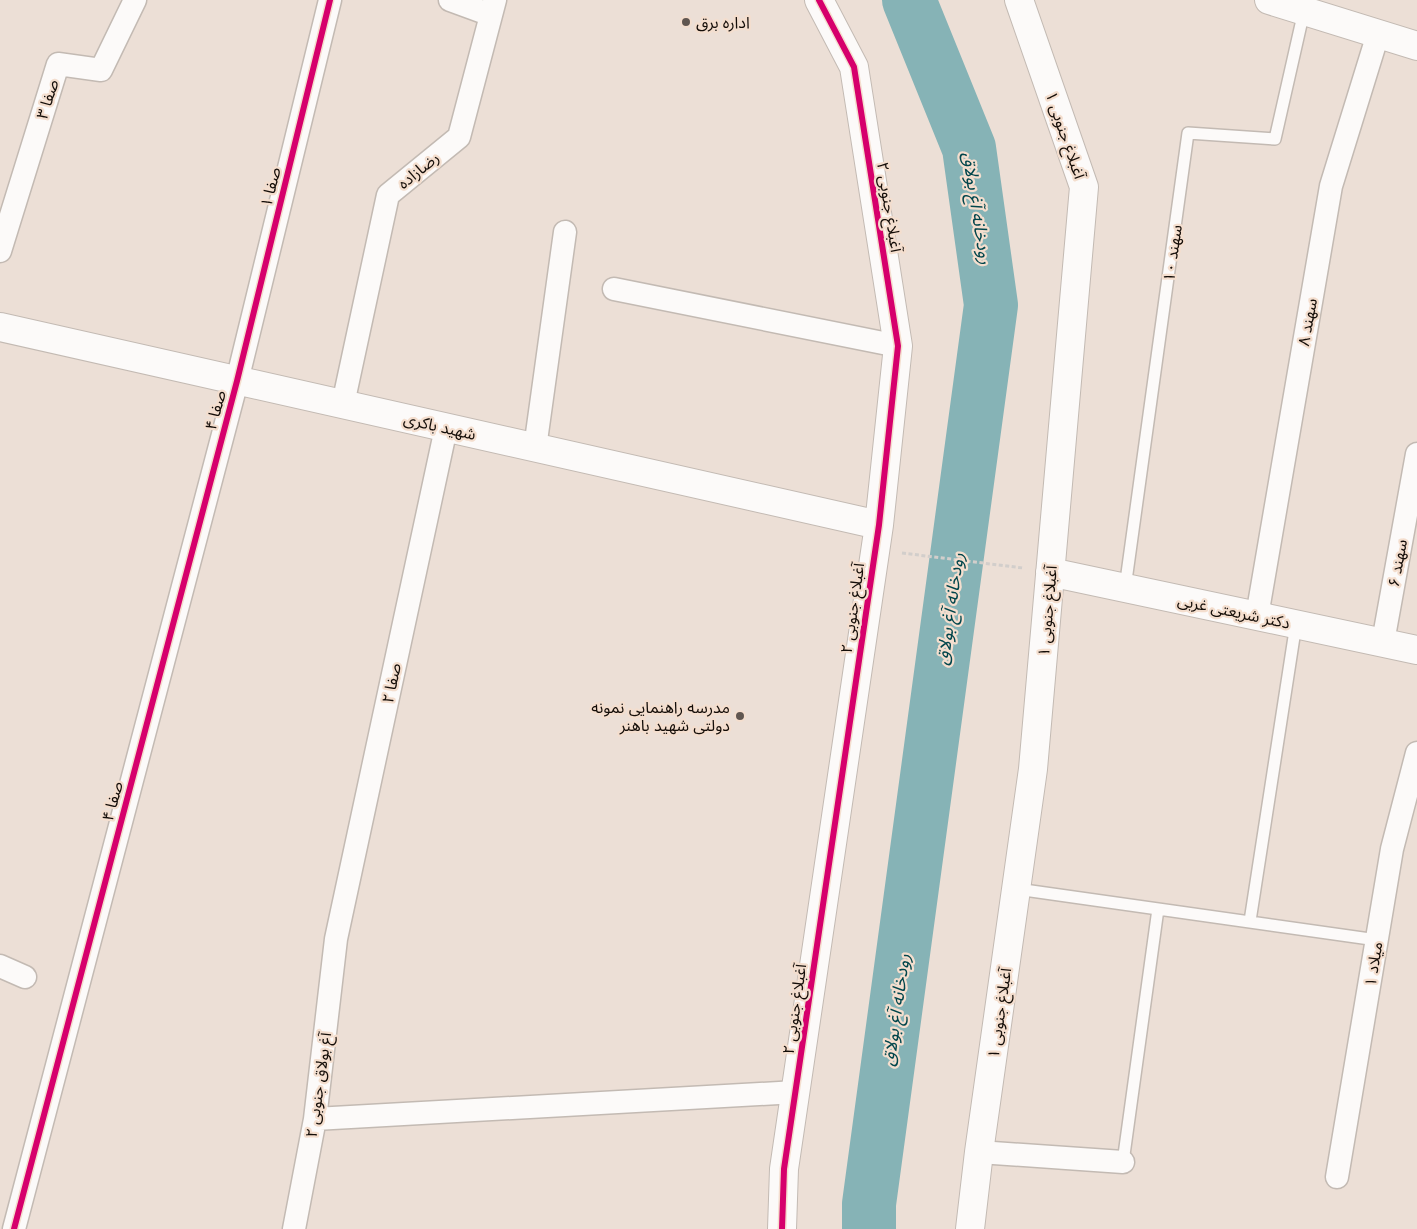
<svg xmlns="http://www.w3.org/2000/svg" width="1417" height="1229" font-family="'PT Sans','Noto Sans Arabic',sans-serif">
  <rect width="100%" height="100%" fill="#ecdfd6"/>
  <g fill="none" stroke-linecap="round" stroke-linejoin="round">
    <path stroke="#86b3b6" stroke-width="54" d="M869 1229V1204L991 305 969 148 909 0"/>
    <defs>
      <path id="service" d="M1125 588 1188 133 1275 139 1304 11
        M1017 889 1377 940
        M1250 921 1296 624
        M1123 1162 1158 909"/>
      <path id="minor" d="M450 0 491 15
        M0 251 58 64 101 70 135 0
        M614 289 898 346
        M343 404 388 195 459 137 495 0
        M535 448 565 232
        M1257 616 1331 186 1378 34
        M1383 642 1417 454
        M0 966 25 977
        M315 1119 796 1092
        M979 1152 1123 1162
        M1337 1177 1392 849 1417 753
        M14 1229 237 381 330 0
        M294 1229 315 1119 336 939 446 428"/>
      <path id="tertiary" d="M0 327 879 525
        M1050 572 1417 650
        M782 1229 784 1169 879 525 898 346 854 67 819 0
        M970 1229 979 1152 1033 769 1084 187 1019 0"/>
      <path id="secondary" d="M1269 0 1417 46"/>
    </defs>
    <use href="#service" stroke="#c3bab3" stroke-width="14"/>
    <use href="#minor" stroke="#c3bab3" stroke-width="25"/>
    <use href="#tertiary" stroke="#c3bab3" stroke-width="30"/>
    <use href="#secondary" stroke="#c3bab3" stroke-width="30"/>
    <path stroke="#d2cecb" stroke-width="3" stroke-dasharray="4 2.5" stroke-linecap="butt" d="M902 553 1023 568"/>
    <use href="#service" stroke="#fcfaf9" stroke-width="11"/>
    <use href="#minor" stroke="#fcfaf9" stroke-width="22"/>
    <use href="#tertiary" stroke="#fcfaf9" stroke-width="28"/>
    <use href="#secondary" stroke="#fcfaf9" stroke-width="28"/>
    <defs>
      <path id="cycleway" d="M14 1229 237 381 330 0
        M782 1229 784 1169 879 525 898 346 854 67 819 0"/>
    </defs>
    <use href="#cycleway" stroke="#f4dece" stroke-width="9"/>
    <use href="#cycleway" stroke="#d6006c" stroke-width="6"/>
  </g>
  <g fill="#605650" stroke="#f4dece" stroke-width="2">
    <circle cx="686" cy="22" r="5"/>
    <circle cx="740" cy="716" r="5"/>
  </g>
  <g text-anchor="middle" stroke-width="4.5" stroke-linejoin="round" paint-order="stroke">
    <g font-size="16" fill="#140d08" stroke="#f4dece" text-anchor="start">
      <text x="696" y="28">اداره برق</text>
      <text x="730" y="713" text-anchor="end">مدرسه راهنمایی نمونه<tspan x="730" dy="18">دولتی شهید باهنر</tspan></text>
    </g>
    <g font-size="16" fill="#140d08" stroke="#f4dece">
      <text transform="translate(47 99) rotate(-73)" y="6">صفا ۳</text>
      <text transform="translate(1066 135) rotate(71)" y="6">آغبلاغ جنوبی ۱</text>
      <text transform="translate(418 170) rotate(-39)" y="6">رضازاده</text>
      <text transform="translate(270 187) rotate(-76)" y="6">صفا ۱</text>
      <text transform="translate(890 207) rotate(81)" y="6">آغبلاغ جنوبی ۲</text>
      <text transform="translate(1172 253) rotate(-82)" y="6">سهند ۱۰</text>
      <text transform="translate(1307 322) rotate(-80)" y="6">سهند ۸</text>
      <text transform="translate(215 410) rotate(-75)" y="6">صفا ۴</text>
      <text transform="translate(440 426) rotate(13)" y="6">شهید باکری</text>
      <text transform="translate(1397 563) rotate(-80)" y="6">سهند ۶</text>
      <text transform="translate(852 608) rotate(-82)" y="6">آغبلاغ جنوبی ۲</text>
      <text transform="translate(1047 611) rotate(-85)" y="6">آغبلاغ جنوبی ۱</text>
      <text transform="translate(1234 611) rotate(12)" y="6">دکتر شریعتی غربی</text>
      <text transform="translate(391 683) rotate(-78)" y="6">صفا ۲</text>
      <text transform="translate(112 801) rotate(-75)" y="6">صفا ۴</text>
      <text transform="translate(1373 964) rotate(-81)" y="6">میلاد ۱</text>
      <text transform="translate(794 1009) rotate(-82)" y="6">آغبلاغ جنوبی ۲</text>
      <text transform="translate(999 1013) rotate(-82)" y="6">آغبلاغ جنوبی ۱</text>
      <text transform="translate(318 1085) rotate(-82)" y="6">آغ بولاق جنوبی ۲</text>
    </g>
    <g font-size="18" font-style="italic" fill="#00454b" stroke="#f4dece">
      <text transform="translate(977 208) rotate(81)" y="6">رودخانه آغ بولاق</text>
      <text transform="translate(950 609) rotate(-82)" y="6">رودخانه آغ بولاق</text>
      <text transform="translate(896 1010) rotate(-82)" y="6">رودخانه آغ بولاق</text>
    </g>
  </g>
</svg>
